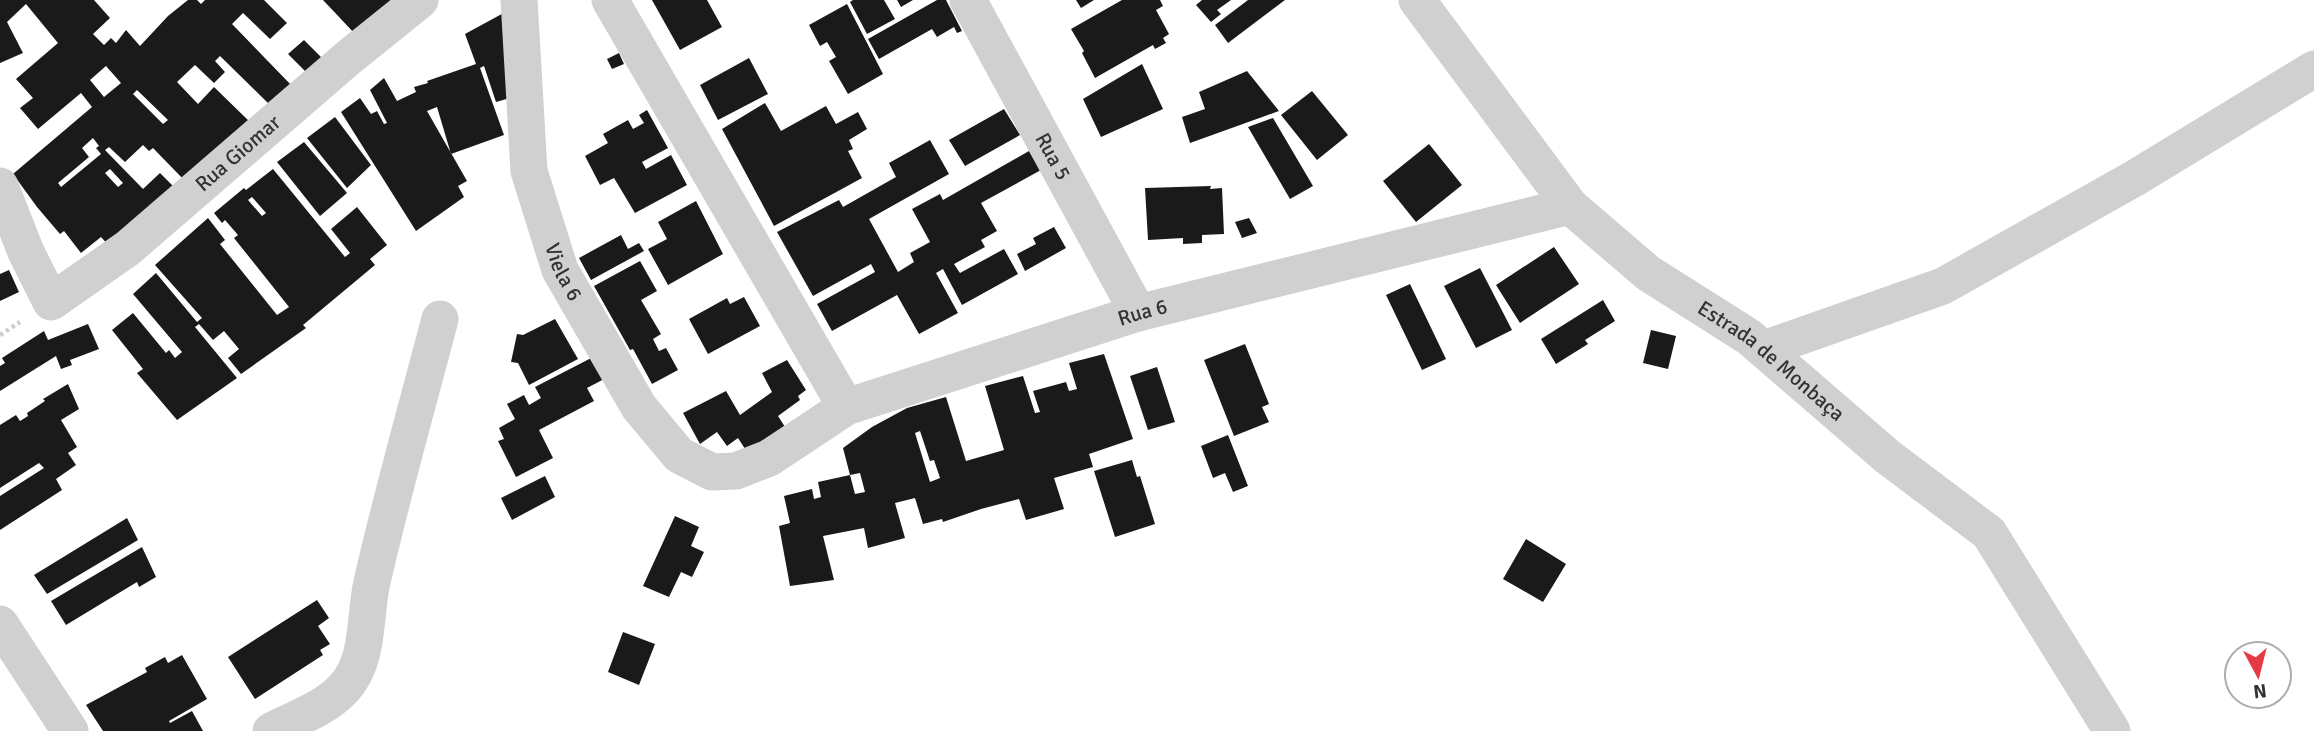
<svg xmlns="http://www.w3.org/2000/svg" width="2314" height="731" font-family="Signika,sans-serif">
  <rect width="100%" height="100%" fill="#fff"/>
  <path fill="#1a1a1a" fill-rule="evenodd" d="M0 0H94L110 18 93 34 104 45 111 38 116 43 126 30 140 46 168 16 188 0H197L201 4 205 0H264L287 23 270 39 243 13 232 24 293 87 271 106 220 56 215 61 225 72 214 83 195 65 177 82 198 104 214 87 251 123 186 182 153 148 149 151 143 145 125 162 109 147 105 150 143 189 160 173 177 190 111 248 101 237 81 253 64 231 60 234 37 207 13 174 92 107 81 93 38 129 20 108 33 98 16 79 58 43 26 4 7 22 23 53 0 63ZM106 66 121 83 104 97 90 80ZM137 90 168 120 163 124 133 94ZM93 138 99 146 96 148 101 154 61 187 58 183 89 157 82 148ZM110 169 123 183 118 187 105 173Z
    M323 0H398L356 35Z
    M652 0H707L722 27 680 50Z
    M853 0H884L895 19 867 34 850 2Z
    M897 0H913L901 7Z
    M937 0H946L962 31 957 33 954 27 937 37 932 29 879 59 868 39Z
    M1076 0H1094L1081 8Z
    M1122 0H1160L1163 6 1156 10 1169 34 1163 38 1166 43 1155 49 1153 45 1095 78 1082 53 1084 51 1071 29Z
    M1202 0H1231L1217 10 1221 14 1211 22 1196 5Z
    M1248 0H1285L1228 43 1215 25Z
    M847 4 883 74 848 94 829 61 836 57 827 42 820 46 809 25Z
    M511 9 514 97 496 102 484 66 480 68 504 135 451 154 437 107 427 111 467 181 458 186 464 197 416 231 341 112 360 98 371 114 377 111 384 124 387 123 370 90 384 78 397 101 416 92 414 87 428 83 427 81 476 64 465 34Z
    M304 40 324 60 308 74 288 54Z
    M619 53 624 64 612 69 607 59Z
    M749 58 768 94 718 120 700 85Z
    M1142 64 1163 109 1101 137 1083 99Z
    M1247 71 1279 111 1190 143 1182 117 1205 109 1199 92Z
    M1312 91 1348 135 1317 160 1281 115Z
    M765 103 781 131 826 106 836 124 858 112 867 129 849 140 853 149 848 151 862 178 774 226 722 129Z
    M1004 109 1020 135 965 166 949 140Z
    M647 110 668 148 642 162 646 169 671 155 687 185 635 213 614 178 600 185 585 156 608 143 603 134 628 120 633 129 644 123 639 115Z
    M335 117 371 165 347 188 307 138Z
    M1273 118 1313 186 1290 199 1248 127Z
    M930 140 949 174 869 219 898 272 914 262 910 253 930 242 912 209 940 194 943 200 1029 151 1041 170 981 203 997 231 981 240 985 247 954 264 960 273 1004 249 1018 274 962 305 943 269 936 273 958 313 919 334 897 295 832 331 817 304 875 272 871 264 813 296 777 232 839 200 843 207 896 177 889 163Z
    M304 142 347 193 320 216 277 162Z
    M1429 144 1462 185 1416 222 1383 181Z
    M273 169 345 257 350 253 331 229 357 207 387 245 370 259 375 265 303 325 306 328 241 374 228 358 239 349 224 331 213 340 199 324 195 327 237 378 177 420 137 373 143 369 112 330 133 313 166 353 169 350 175 358 182 352 133 294 156 273 197 322 202 318 155 265 208 218 225 240 220 244 277 315 289 307 234 238 238 235 225 220 222 223 214 213 244 188 246 190ZM252 197 266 213 262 216 248 200Z
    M1211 186 1210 189 1222 188 1224 234 1202 235V243L1183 244V238L1148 240 1145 188Z
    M696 201 723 254 668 285 648 249 667 239 658 222Z
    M1249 218 1257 233 1242 238 1235 222Z
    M1054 227 1066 248 1025 271 1017 254 1036 244 1033 238Z
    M621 235 628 249 639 243 644 251 591 280 579 258Z
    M1554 247 1579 284 1520 323 1496 285Z
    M640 261 657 291 641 300 661 334 653 339 659 351 666 348 678 370 652 384 633 349 630 350 594 286Z
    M1480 268 1512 330 1476 348 1444 286Z
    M9 270 19 292 0 301V274Z
    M1410 284 1446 359 1422 370 1386 295Z
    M744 297 760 326 708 354 689 319 727 298 730 304Z
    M1603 300 1615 321 1585 340 1588 344 1556 364 1541 339Z
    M555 319 578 359 529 385 518 363 511 362 517 334 523 335Z
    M88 324 99 349 70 360 72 365 61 369 56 356 0 391V366L5 363 2 358 44 331 48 340Z
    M1651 330 1676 336 1668 369 1643 363Z
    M1245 344 1269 404 1262 407 1269 422 1234 436 1204 360Z
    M1104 354 1133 439 1089 454 1093 467 1054 478 1064 509 1026 520 1019 499 981 509 943 522 942 519 923 524 915 498 895 503 905 538 868 548 864 528 823 536 834 580 790 586 779 526 790 523 784 496 812 489 814 499 821 497 818 482 850 475 855 494 865 492 860 473 850 475 843 448 872 427 907 408 946 397 966 461 1004 450 985 386 1023 376 1035 413 1040 412 1033 391 1066 382 1069 391 1077 389 1069 363ZM920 431 930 461 934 460 940 478 930 482 915 433Z
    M597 355 608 377 587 388 594 401 539 430 553 458 516 477 498 441 504 439 499 428 515 419 507 404 524 395 529 405 541 398 535 387Z
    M787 360 806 390 798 396 800 400 778 416 785 427 747 452 738 438 727 446 717 432 700 444 683 413 726 391 740 415 772 392 762 373Z
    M1157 367 1175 422 1148 430 1130 376Z
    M68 384 79 409 61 420 77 447 68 453 76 465 56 479 62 490 0 530V496L44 468 39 463 0 488V425L16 415 20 421 28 416 27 413 45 401 43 399Z
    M1228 435 1248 486 1233 492 1225 473 1213 478 1201 446Z
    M1132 460 1137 477 1140 476 1155 524 1115 537 1094 471Z
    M545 476 555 497 512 520 501 498Z
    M675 516 699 527 691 546 704 552 692 577 681 572 669 597 643 586Z
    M127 518 138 540 47 594 34 575Z
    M1526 539 1566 564 1543 602 1503 579Z
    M142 547 156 577 139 587 137 582 66 625 51 601Z
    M317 600 329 618 318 626 330 644 320 650 323 655 255 699 228 657Z
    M623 632 655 644 639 685 608 672Z
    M182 655 207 699 169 721 170 723 192 711 203 731H103L86 705 147 672 145 668 165 657 168 663Z"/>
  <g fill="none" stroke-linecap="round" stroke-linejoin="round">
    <path stroke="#cdcdcd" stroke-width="4.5" stroke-dasharray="3.5 3.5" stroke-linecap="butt" d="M0 335 20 322"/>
    <g stroke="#d0d0d0" stroke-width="37">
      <path id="s1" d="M519 0 529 171 560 270 639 407 679 455 712 472 736 471 769 458 846 407 1138 313 1570 206"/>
      <path d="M610 0 846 407"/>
      <path id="s2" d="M968 0 1138 313"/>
      <path id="s3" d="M1417 0 1570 206 1648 273 1749 337 1888 457 1989 533 2112 731"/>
      <path id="s4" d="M0 186 26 252 51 302 128 248 348 58 420 0"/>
      <path d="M1764 349 1943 286 2135 178 2314 69"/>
      <path d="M0 624 70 731"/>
      <path d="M271 731C295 719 326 708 344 688 370 660 364 617 372 582 392 494 417 407 440 319"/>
    </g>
  </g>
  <g text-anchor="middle" stroke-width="7" stroke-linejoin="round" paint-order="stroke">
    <g font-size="21" fill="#333" stroke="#fff">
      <text dy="7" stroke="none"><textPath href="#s4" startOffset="366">Rua Giomar</textPath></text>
      <text dy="7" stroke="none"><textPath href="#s2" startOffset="178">Rua 5</textPath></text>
      <text dy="7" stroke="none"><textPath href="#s1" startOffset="278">Viela 6</textPath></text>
      <text dy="7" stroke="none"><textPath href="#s1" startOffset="996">Rua 6</textPath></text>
      <text dy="7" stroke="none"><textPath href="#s3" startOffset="511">Estrada de Monbaça</textPath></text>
    </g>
  </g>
  <g transform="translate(2258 675) rotate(173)"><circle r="33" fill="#ffffff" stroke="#adadad" stroke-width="2"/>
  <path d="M0-5L12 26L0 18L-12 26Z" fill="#e63946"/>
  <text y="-10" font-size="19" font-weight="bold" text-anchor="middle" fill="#333333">N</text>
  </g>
</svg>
